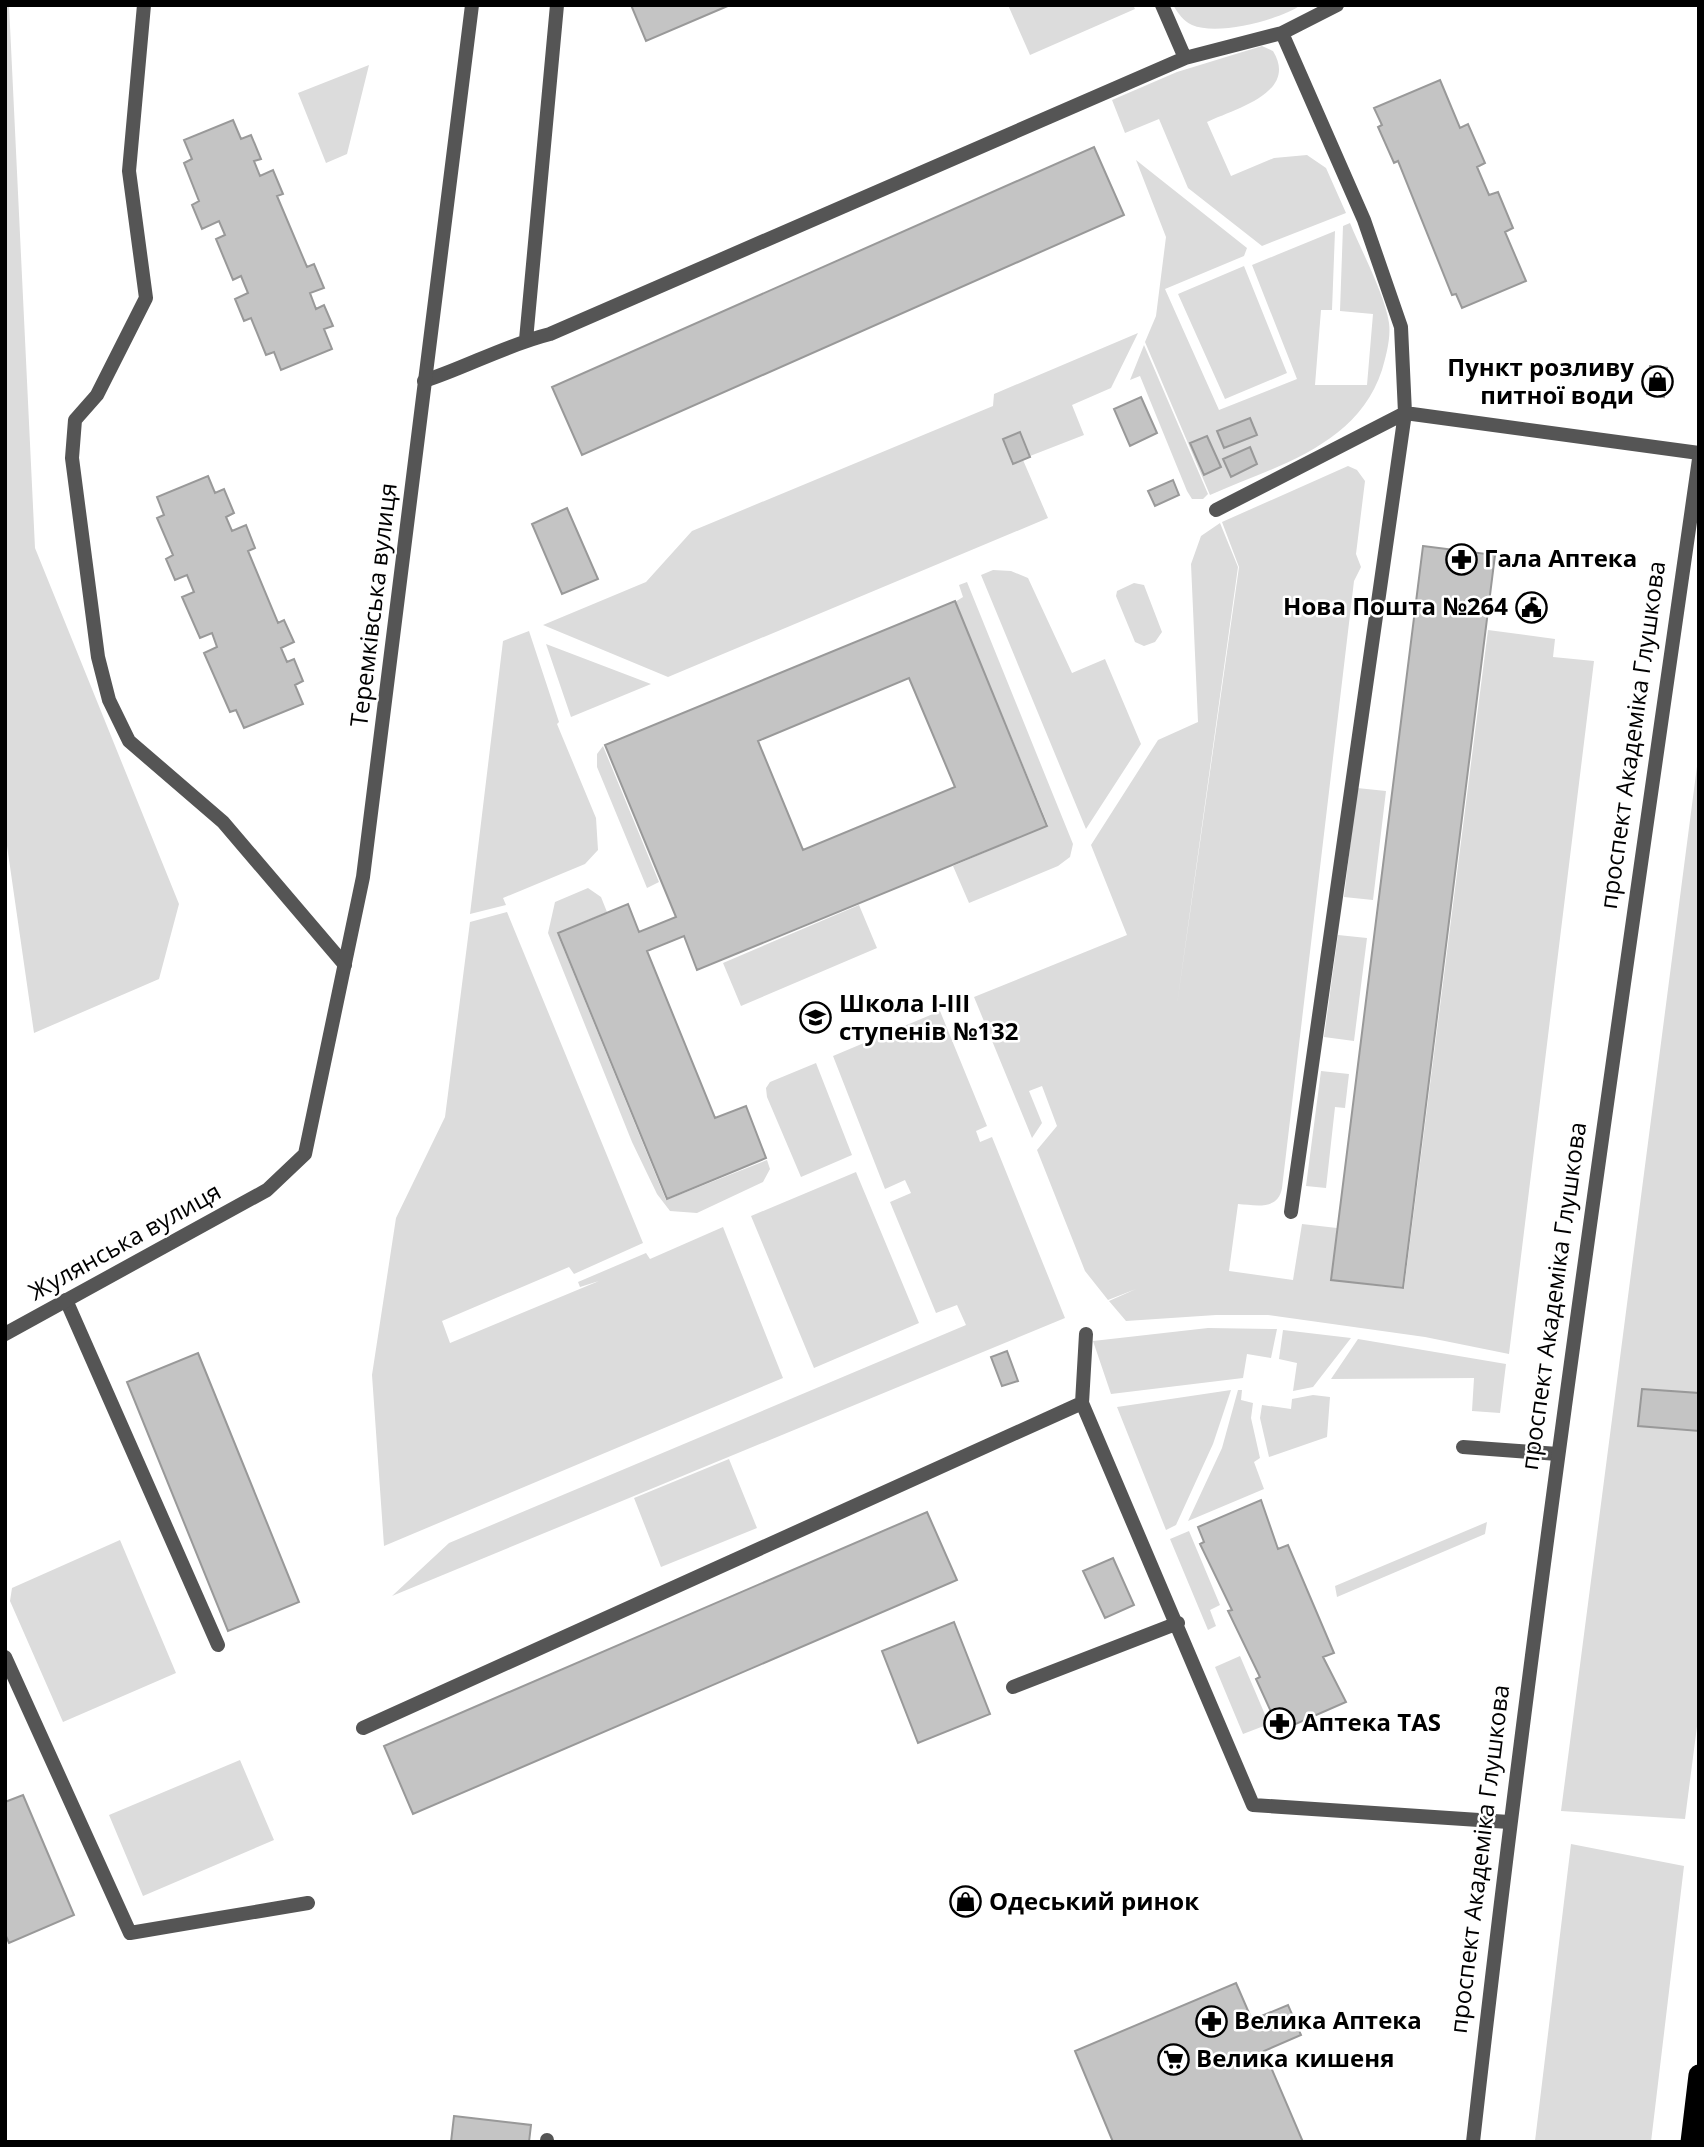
<svg xmlns="http://www.w3.org/2000/svg" width="1704" height="2147" font-family="'Open Sans',sans-serif">
  <rect width="100%" height="100%" fill="#fff"/>
  <path fill="#dcdcdc" d="M5 5H9L35 548 179 904 159 979 34 1033 5 832Z
    M1008 5H1133L1135 9 1030 55Z
    M1173 5H1301C1279 20 1218 36 1192 25 1183 21 1178 13 1173 5Z
    M1262 46 1273 51C1299 93 1234 109 1207 122L1231 176 1274 158 1307 155 1326 168 1346 213 1262 246 1188 188 1159 119 1125 133 1112 100 1177 72Z
    M369 65 347 154 326 163 298 93Z
    M1136 160 1247 248 1244 256 1165 289 1219 410 1297 379 1252 265 1335 231 1332 310H1321L1315 385H1367L1373 314 1340 311 1343 226 1350 223C1361 250 1385 295 1389 323 1391 338 1386 356 1382 370 1357 446 1276 466 1210 495L1145 342 1156 316 1166 237Z
    M1244 266 1287 373 1225 399 1178 294Z
    M1138 333 1111 388 1072 405 1084 435 1030 456 1020 432 1003 439 1012 464 1023 460 1048 518 668 677 543 625 646 582 692 531 993 406 994 394Z
    M1144 345 1208 494 1203 499H1192L1187 491 1140 376 1130 380Z
    M1348 466 1357 470 1365 481 1356 554 1361 567 1354 581 1282 1188C1278 1211 1255 1205 1238 1204L1229 1271 1293 1280 1302 1224 1337 1228 1331 1280 1404 1289 1488 630 1555 639 1553 657 1594 661 1509 1354 1425 1337 1268 1315H1216L1126 1321 1109 1301 1136 1289 1108 1300 1085 1271 1037 1150 1057 1126 1042 1086 1029 1091 1042 1123 1032 1138 974 997 1127 935 1091 845 1158 740 1198 722 1191 564 1201 536 1220 523 1238 567 1176 1012 1239 567 1222 522Z
    M993 570 1011 571 1028 578 1072 673 1105 659 1141 744 1086 829 981 575Z
    M967 582 1073 844 1070 857 1058 866 969 903 953 866 1048 825 955 602 963 597 959 585Z
    M1134 583 1144 585 1162 632 1155 642 1144 646 1135 642 1116 596 1117 591Z
    M529 631 559 722 557 724 596 818 598 850 585 864 503 898 506 905 470 914 503 641Z
    M546 644 651 684 571 717Z
    M603 746 659 882 647 888 597 767V754Z
    M1699 751V1711L1685 1819 1561 1811Z
    M1357 788 1386 791 1373 900 1344 897Z
    M588 888 601 897 607 912 557 933 666 1200 767 1160 770 1169 763 1182 697 1213 670 1211 657 1194 632 1142 548 933 555 902Z
    M859 905 877 948 741 1006 723 963Z
    M507 912 643 1243 574 1274 569 1267 442 1321 450 1343 599 1281 580 1287 578 1282 646 1253 650 1259 723 1227 783 1378 384 1546 372 1375 396 1218 445 1117 470 922Z
    M1338 935 1367 938 1354 1041 1324 1037Z
    M940 1011 987 1126 976 1131 980 1142 992 1137 1065 1318 392 1596 449 1543 966 1325 957 1305 936 1313 890 1202 911 1193 905 1180 885 1189 833 1056Z
    M816 1063 852 1155 801 1177 767 1097 766 1088 770 1082Z
    M1321 1071 1349 1074 1345 1108 1335 1107 1326 1188 1306 1186Z
    M856 1172 919 1323 814 1368 751 1216Z
    M1208 1328 1277 1329 1271 1358 1247 1354 1243 1378 1111 1394 1093 1341Z
    M1283 1330 1351 1338 1313 1387 1293 1391 1297 1363 1279 1359Z
    M1358 1339 1506 1364 1500 1413 1472 1411 1474 1378 1331 1379Z
    M1231 1390 1213 1444 1176 1525 1166 1530 1117 1407Z
    M1238 1390H1242L1241 1400 1253 1403 1251 1418 1260 1458 1254 1462 1264 1489 1188 1521 1222 1448Z
    M1313 1395 1330 1397 1327 1437 1269 1457 1260 1418 1262 1405 1291 1409 1292 1399Z
    M729 1459 757 1528 661 1567 634 1498Z
    M1487 1522 1485 1534 1337 1597 1335 1586Z
    M1189 1531 1220 1605 1210 1610 1216 1626 1208 1630 1170 1539Z
    M120 1540 176 1673 63 1722 10 1601 12 1588Z
    M1240 1656 1269 1724 1243 1734 1215 1667Z
    M240 1760 274 1840 143 1896 109 1815Z
    M1571 1844 1684 1866 1651 2142H1512L1535 2141Z"/>
  <path fill="#c4c4c4" stroke="#999" stroke-width="2" fill-rule="evenodd" d="M631 5H730L646 41Z
    M1440 80 1460 128 1468 124 1485 163 1477 167 1489 195 1498 192 1513 228 1505 232 1526 281 1462 308 1456 294 1452 295 1398 161 1394 163 1378 127 1382 125 1374 108Z
    M233 120 241 139 251 135 261 159 254 161 260 176 273 170 283 194 277 196 307 267 314 264 324 288 310 293 316 309 324 305 333 326 324 329 332 349 281 370 274 352 266 355 251 318 244 321 235 299 248 293 241 276 233 280 216 239 225 235 219 221 202 229 192 205 199 201 184 163 192 159 184 140Z
    M1094 147 1124 215 582 455 552 387Z
    M1650 366 1667 368 1664 397 1647 394Z
    M1141 397 1157 433 1130 446 1114 409Z
    M1250 418 1257 435 1224 448 1217 431Z
    M1020 432 1030 457 1013 464 1003 439Z
    M1207 436 1221 467 1204 475 1190 443Z
    M1250 447 1257 464 1231 477 1223 459Z
    M208 476 215 493 224 489 234 513 226 517 232 531 246 525 255 548 248 551 278 623 284 620 294 642 281 648 287 662 294 659 303 681 295 685 303 704 244 728 236 710 230 712 204 653 217 647 212 633 200 638 182 597 194 592 187 575 175 580 166 559 173 555 157 518 164 515 157 497Z
    M1173 480 1179 495 1155 506 1148 491Z
    M567 508 598 579 562 594 532 524Z
    M1423 546 1495 555 1403 1288 1331 1280Z
    M955 601 1047 826 697 970 684 936 647 951 715 1118 746 1106 766 1158 667 1199 558 933 628 904 639 932 676 917 605 745ZM909 678 955 787 803 850 758 741Z
    M1007 1351 1018 1381 1002 1386 991 1357Z
    M198 1353 299 1602 228 1631 127 1382Z
    M1642 1389 1699 1393V1431L1638 1426Z
    M1261 1500 1278 1549 1288 1545 1334 1653 1323 1657 1346 1702 1282 1730 1276 1715 1273 1716 1256 1679 1260 1677 1228 1611 1232 1610 1200 1544 1204 1542 1198 1527Z
    M927 1512 957 1580 413 1814 384 1746Z
    M1113 1558 1134 1605 1105 1618 1083 1571Z
    M954 1622 990 1714 918 1743 882 1651Z
    M23 1795 74 1915 9 1943 5 1934V1802Z
    M1236 1983 1252 2020 1288 2005 1301 2035 1264 2051 1303 2142H1113L1075 2051Z
    M454 2116 531 2125 529 2142H451Z"/>
  <g fill="none" stroke-linecap="round" stroke-linejoin="round">
    <path stroke="#555" stroke-width="14" d="M144 5 129 171 146 298 97 395 75 420 72 458 98 657 109 700 129 741 223 822 345 965
      M1162 5 1185 58 1282 33 1337 5
      M526 340 557 5
      M424 381C467 367 506 345 550 334L1185 58
      M1216 510 1405 413 1401 327 1364 220 1282 33
      M1291 1212 1405 413 1699 453
      M66 1300 218 1645
      M1082 1403 1086 1334
      M1463 1447 1558 1454
      M5 1657 130 1933 308 1903
      M1013 1687 1178 1623
      M363 1728 1082 1403 1253 1805 1509 1822
      M547 2142V2140"/>
    <path stroke="#555" stroke-width="14" d="M5 1334 267 1190 305 1154 363 877 472 5
      M1473 2142C1536 1579 1619 1019 1699 459"/>
    <path stroke="#000" stroke-width="21" d="M1691 2142 1699 2075"/>
  </g>
  <defs>
    <symbol id="shop-ring" viewBox="-11 -11 22 22"><circle r="9.5" fill="#fff" stroke="#000" stroke-width="1.5"/><path d="M-5-2.5h2.3a2.7 3.5 0 0 1 5.4 0H5L5.5 6h-11ZM-1.5-2.5h3a1.5 2.3 0 0 0-3 0Z" fill="#000"/></symbol>
    <symbol id="pharmacy-ring" viewBox="-11 -11 22 22"><circle r="9.5" fill="#fff" stroke="#000" stroke-width="1.5"/><path d="M-2-6h4v4h4v4h-4v4h-4v-4h-4v-4h4Z" fill="#000"/></symbol>
    <symbol id="civic-ring" viewBox="-11 -11 22 22"><circle r="9.5" fill="#fff" stroke="#000" stroke-width="1.5"/><path d="M-.6-6.5H3V-4.5H.6V-3L4-1V1h2V6H-6V1h2V-1L-.6-3ZM-1.2 2.5V6h2.4V2.5Z" fill="#000"/></symbol>
    <symbol id="school-ring" viewBox="-11 -11 22 22"><circle r="9.5" fill="#fff" stroke="#000" stroke-width="1.5"/><path d="M0-5L7-2L0 1L-7-2ZM-4 1L0 2.5L4 1V4Q0 6-4 4Z" fill="#000"/></symbol>
    <symbol id="supermarket-ring" viewBox="-11 -11 22 22"><circle r="9.5" fill="#fff" stroke="#000" stroke-width="1.5"/><path d="M-6-5.5h2.5l.6 2H6L4.5 2H-2.5L-4.4-4H-6ZM-1.5 3.2a1.3 1.3 0 1 0 .1 0ZM3 3.2a1.3 1.3 0 1 0 .1 0Z" fill="#000"/></symbol>
  </defs>
  <g fill-rule="evenodd">
    <use href="#shop-ring" x="1640" y="364" width="35" height="35"/>
    <use href="#pharmacy-ring" x="1444" y="542" width="35" height="35"/>
    <use href="#civic-ring" x="1514" y="590" width="35" height="35"/>
    <use href="#school-ring" x="798" y="1000" width="35" height="35"/>
    <use href="#pharmacy-ring" x="1262" y="1706" width="35" height="35"/>
    <use href="#shop-ring" x="948" y="1884" width="35" height="35"/>
    <use href="#pharmacy-ring" x="1194" y="2004" width="35" height="35"/>
    <use href="#supermarket-ring" x="1156" y="2042" width="35" height="35"/>
  </g>
  <g text-anchor="middle" stroke-width="5" stroke-linejoin="round" paint-order="stroke">
    <g font-size="24" font-weight="bold" fill="#000" stroke="#fff" text-anchor="start">
      <text x="1634" y="376" text-anchor="end">Пункт розливу<tspan x="1634" dy="28">питної води</tspan></text>
      <text x="1484" y="567">Гала Аптека</text>
      <text x="1508" y="615" text-anchor="end">Нова Пошта №264</text>
      <text x="839" y="1012">Школа І-ІІІ<tspan x="839" dy="28">ступенів №132</tspan></text>
      <text x="1302" y="1731">Аптека TAS</text>
      <text x="989" y="1910">Одеський ринок</text>
      <text x="1234" y="2029">Велика Аптека</text>
      <text x="1196" y="2067">Велика кишеня</text>
    </g>
    <g font-size="24" fill="#000" stroke="#fff">
      <text transform="translate(374 605) rotate(-83)" y="8">Теремківська вулиця</text>
      <text transform="translate(1633 735) rotate(-82)" y="8">проспект Академіка Глушкова</text>
      <text transform="translate(125 1242) rotate(-29)" y="8">Жулянська вулиця</text>
      <text transform="translate(1554 1296) rotate(-82)" y="8">проспект Академіка Глушкова</text>
      <text transform="translate(1480 1859) rotate(-83)" y="8">проспект Академіка Глушкова</text>
    </g>
  </g>
  <rect width="1704" height="2147" fill="none" stroke="#000000" stroke-width="14"/>
</svg>
